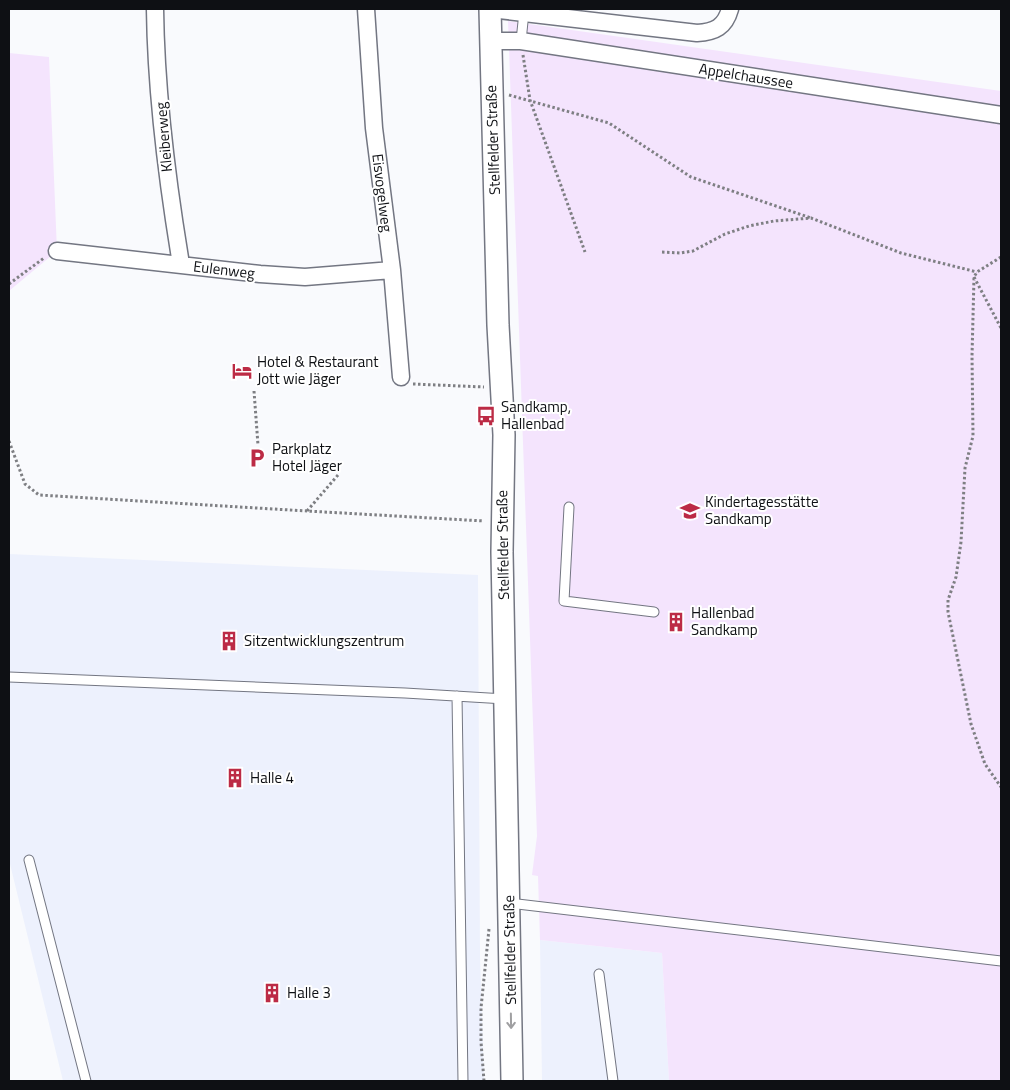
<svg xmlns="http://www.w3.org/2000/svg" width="1010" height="1090" font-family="'Titillium Web',sans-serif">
  <rect width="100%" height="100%" fill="#f9fafd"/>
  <path fill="#edf1fd" d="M9 554 478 575 480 956 484 1081H63L9 860Z
    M540 940 662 953 669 1081H542Z"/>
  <path fill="#f4e4fd" d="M508 21 1001 91V1081H669L662 953 540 940 538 876 532 875 537 836Z
    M9 53 49 57 57 251 9 291Z"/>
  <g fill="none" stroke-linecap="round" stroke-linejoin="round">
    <defs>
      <path id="service" d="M521 41 524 12
        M569 507 564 601 654 612
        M9 677 405 693 505 699
        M457 696 463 1081
        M29 860 86 1081
        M509 903 1001 961
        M599 974 613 1081"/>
      <path id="minor" d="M155 9C156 95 167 180 181 264
        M366 9 374 128 392 270 401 377
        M490 9 697 33C715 32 725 27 730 9
        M491 41H521L1001 115
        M57 251 260 274 305 277 392 270"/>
      <path id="tertiary" d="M490 9 498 325 504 435 502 552 512 1081"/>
    </defs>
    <use href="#service" stroke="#737682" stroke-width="11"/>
    <use href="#minor" stroke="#737682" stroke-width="19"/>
    <use href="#tertiary" stroke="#737682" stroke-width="24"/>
    <path stroke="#7e7f83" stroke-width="3" stroke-dasharray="2.5 2.5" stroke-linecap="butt" d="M523 55 530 100 585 252
      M509 95 609 123 691 177 811 218
      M662 252 680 253 693 251 725 234 749 226 774 221 811 218 901 253 977 272
      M1001 257 977 272 974 277 972 356 973 436 965 468 961 542 956 577 948 600V612L971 724 985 764 1001 787
      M974 277 1001 328
      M9 284 44 258
      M413 384 484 387
      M254 391 258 445
      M9 441 25 484 39 495 307 511
      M338 475 307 511 484 521
      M484 1081 481 1042V1008L489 929"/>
    <use href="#service" stroke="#fff" stroke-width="9"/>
    <use href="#minor" stroke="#fff" stroke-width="16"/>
    <use href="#tertiary" stroke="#fff" stroke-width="21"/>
  </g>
  <defs><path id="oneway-shaft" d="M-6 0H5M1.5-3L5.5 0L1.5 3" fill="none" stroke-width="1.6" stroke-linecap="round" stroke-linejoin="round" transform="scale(1.25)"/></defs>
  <use stroke="#9f9fa1" href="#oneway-shaft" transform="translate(511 1021) rotate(89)"/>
  <defs>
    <symbol id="hotel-bare" viewBox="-9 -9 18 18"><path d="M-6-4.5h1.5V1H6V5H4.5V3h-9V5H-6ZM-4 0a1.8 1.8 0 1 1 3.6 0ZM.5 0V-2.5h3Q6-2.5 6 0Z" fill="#bc2b45" stroke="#fff" stroke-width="2.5" paint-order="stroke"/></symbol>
    <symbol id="bus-bare" viewBox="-9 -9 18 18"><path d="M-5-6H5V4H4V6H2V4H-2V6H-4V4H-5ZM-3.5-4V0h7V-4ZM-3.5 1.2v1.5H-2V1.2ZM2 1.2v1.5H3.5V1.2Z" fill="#bc2b45" stroke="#fff" stroke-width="2.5" paint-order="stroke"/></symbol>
    <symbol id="parking-bare" viewBox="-9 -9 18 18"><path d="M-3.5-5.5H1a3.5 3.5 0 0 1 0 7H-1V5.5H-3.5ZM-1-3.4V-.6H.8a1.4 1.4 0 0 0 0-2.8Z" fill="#bc2b45" stroke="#fff" stroke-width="2.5" paint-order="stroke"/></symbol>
    <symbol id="school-bare" viewBox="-9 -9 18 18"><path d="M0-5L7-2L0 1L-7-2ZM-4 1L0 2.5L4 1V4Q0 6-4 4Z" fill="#bc2b45" stroke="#fff" stroke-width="2.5" paint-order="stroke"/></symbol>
    <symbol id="building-bare" viewBox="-9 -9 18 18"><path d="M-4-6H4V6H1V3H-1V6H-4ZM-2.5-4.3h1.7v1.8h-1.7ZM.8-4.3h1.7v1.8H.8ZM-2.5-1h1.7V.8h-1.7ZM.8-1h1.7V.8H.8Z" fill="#bc2b45" stroke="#fff" stroke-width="2.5" paint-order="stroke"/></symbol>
  </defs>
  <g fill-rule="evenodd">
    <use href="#hotel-bare" x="228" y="357" width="28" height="28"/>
    <use href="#bus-bare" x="472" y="402" width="28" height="28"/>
    <use href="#parking-bare" x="243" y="444" width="28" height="28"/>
    <use href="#school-bare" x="676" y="497" width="28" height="28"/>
    <use href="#building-bare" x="662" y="608" width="28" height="28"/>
    <use href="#building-bare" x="215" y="627" width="28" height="28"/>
    <use href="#building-bare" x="221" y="764" width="28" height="28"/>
    <use href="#building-bare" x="258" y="979" width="28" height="28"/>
  </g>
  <g text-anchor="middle" stroke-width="4" stroke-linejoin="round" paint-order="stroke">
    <g font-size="15" fill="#0e1014" stroke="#fff">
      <text transform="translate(746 76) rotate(9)" y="5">Appelchaussee</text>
      <text transform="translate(164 137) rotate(-95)" y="5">Kleiberweg</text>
      <text transform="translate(493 140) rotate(-92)" y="5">Stellfelder Straße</text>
      <text transform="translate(382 193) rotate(83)" y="5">Eisvogelweg</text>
      <text transform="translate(224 270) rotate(7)" y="5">Eulenweg</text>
      <text transform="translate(503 545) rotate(-91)" y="5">Stellfelder Straße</text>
      <text transform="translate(510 950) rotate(-91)" y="5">Stellfelder Straße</text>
    </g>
    <g font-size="15" fill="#0e1014" stroke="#fff" text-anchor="start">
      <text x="257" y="367">Hotel &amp; Restaurant<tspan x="257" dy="17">Jott wie Jäger</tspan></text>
      <text x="501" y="412">Sandkamp,<tspan x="501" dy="17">Hallenbad</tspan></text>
      <text x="272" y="454">Parkplatz<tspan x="272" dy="17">Hotel Jäger</tspan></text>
      <text x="705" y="507">Kindertagesstätte<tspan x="705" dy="17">Sandkamp</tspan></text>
      <text x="691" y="618">Hallenbad<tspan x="691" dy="17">Sandkamp</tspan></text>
      <text x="244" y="646">Sitzentwicklungszentrum</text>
      <text x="250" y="783">Halle 4</text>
      <text x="287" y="998">Halle 3</text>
    </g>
  </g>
  <rect width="1010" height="1090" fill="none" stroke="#0e1014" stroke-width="20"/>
</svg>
